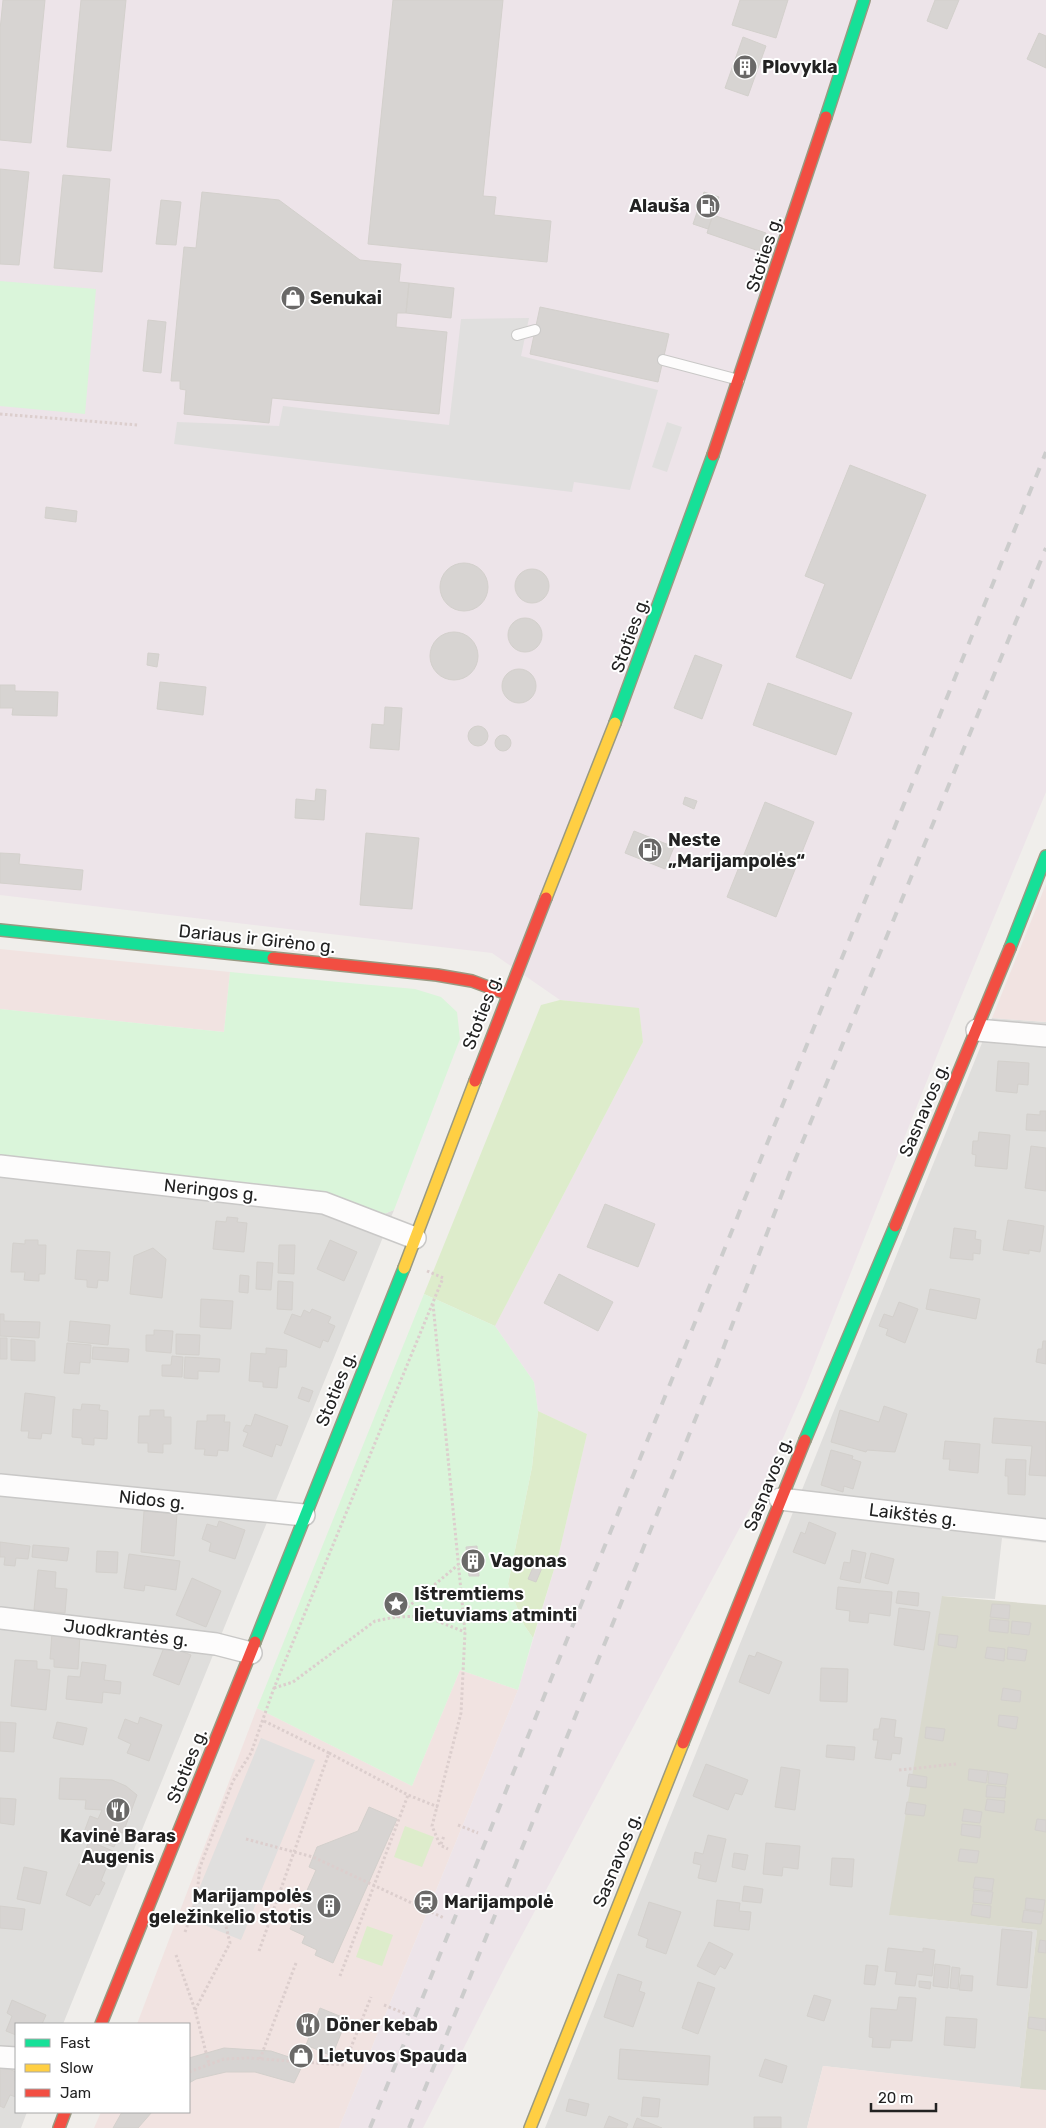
<svg xmlns="http://www.w3.org/2000/svg" width="1046" height="2128" font-family="Rubik,sans-serif">
  <rect width="100%" height="100%" fill="#f0eeeb"/>
  <path fill="#dfdedc" d="M992 1018 1046 1022V1543L1002 1538 995 1599 943 1596 890 1915 1037 1930 1020 2088 823 2066 807 2128H545Z
    M0 1155 314 1190 384 1214 394 1210 63 2024H16V2112H27L21 2128H0Z"/>
  <path fill="#f1e3e1" d="M1046 884V1022L992 1018Z
    M0 949 230 972 224 1032 0 1009Z
    M460 1670 518 1690 339 2128H94L101 2112H189V2024H137L257 1708 412 1786Z
    M823 2066 1046 2090V2128H807Z"/>
  <path fill="#ede4e9" d="M0 0H1046V792L940 1048 805 1388 761 1488 507 1963 423 2128H339L518 1690 559 1553 587 1434 538 1411 534 1382 495 1326 643 1042 639 1009 560 1000 492 953 0 895Z"/>
  <path fill="#d9d9cd" d="M942 1596 1046 1605V2090L1020 2088 1037 1930 889 1915Z"/>
  <path fill="#ddeccb" d="M560 1000 639 1008 643 1042 495 1326 424 1294 541 1005Z
    M538 1411 587 1434 559 1553 533 1638 524 1625 508 1584 532 1467Z
    M405 1826 434 1837 422 1867 394 1857Z
    M367 1926 393 1935 382 1966 356 1957Z"/>
  <path fill="#daf5da" d="M0 281 96 289 85 414 0 406Z
    M230 972 415 989 441 997 457 1012 460 1039 394 1210 384 1214 314 1190 0 1155V1009L224 1032Z
    M424 1294 495 1326 534 1382 538 1411 532 1467 508 1584 524 1625 533 1638 518 1690 460 1670 412 1786 257 1708Z"/>
  <path fill="#e0dfde" d="M529 318 521 356 658 390 630 490 574 482 572 492 174 444 177 422 279 426 283 406 449 425 461 319Z
    M667 422 682 427 667 472 652 467Z
    M261 1738 315 1760 241 1940 187 1918Z"/>
  <path fill="#d7d4d2" stroke="#d3d0cc" d="M3 0H45L31 143 0 140V30Z
    M81 0H126L111 151 67 147Z
    M393 0H503L483 196 496 197 494 215 551 221 547 262 368 244Z
    M740 0H788L776 38 732 25Z
    M935 0H959L947 29 927 21Z
    M1039 33 1046 36V68L1027 59Z
    M743 37 766 46 748 96 725 88Z
    M0 169 29 172 19 265 0 264Z
    M63 175 110 179 102 272 54 268Z
    M202 192 279 200 360 260 401 264 399 282 409 283 406 313H397L396 327 447 332 439 414 272 398 269 423 184 414 186 390 180 389V381H171L184 247 196 248Z
    M704 192 719 197 708 229 693 224Z
    M161 200 181 202 176 245 156 244Z
    M713 215 766 233 759 251 707 233Z
    M409 283 454 288 451 318 406 313Z
    M540 307 669 334 658 382 530 354Z
    M148 320 166 322 161 373 143 371Z
    M850 465 926 495 851 679 796 657 825 584 805 576Z
    M46 507 77 511 76 522 45 518Z
    M440 587a24 24 0 1 1 48 0a24 24 0 1 1-48 0Z
    M515 586a17 17 0 1 1 34 0a17 17 0 1 1-34 0Z
    M508 635a17 17 0 1 1 34 0a17 17 0 1 1-34 0Z
    M430 656a24 24 0 1 1 48 0a24 24 0 1 1-48 0Z
    M148 653 159 654 157 667 147 665Z
    M695 655 722 665 702 719 674 708Z
    M502 686a17 17 0 1 1 34 0a17 17 0 1 1-34 0Z
    M160 682 206 687 203 715 157 709Z
    M768 683 852 713 836 755 753 725Z
    M0 685H15V691L58 692 57 716 12 715 13 708H0Z
    M385 707 402 708 399 750 370 748 372 724 384 725Z
    M468 736a10 10 0 1 1 20 0a10 10 0 1 1-20 0Z
    M495 743a8 8 0 1 1 16 0a8 8 0 1 1-16 0Z
    M316 789 326 790 324 820 295 818 296 799 315 801Z
    M685 797 697 801 694 809 683 804Z
    M765 802 814 822 776 917 727 897Z
    M634 831 674 847 665 869 625 853Z
    M366 833 419 838 412 909 360 905Z
    M0 853 20 854 19 864 83 870 81 890 0 883Z
    M998 1061 1029 1063 1028 1085 1018 1084 1017 1093 996 1091Z
    M1040 1111H1046V1131L1026 1130 1027 1114 1040 1115Z
    M979 1132 1010 1135 1007 1169 975 1166 976 1155 972 1154 973 1141H978Z
    M1031 1146 1046 1148V1191L1025 1188Z
    M605 1204 655 1224 638 1267 587 1247Z
    M227 1217 238 1218 237 1222 247 1223 244 1252 213 1249 216 1221 226 1222Z
    M1008 1220 1044 1226 1040 1252 1029 1250V1254L1003 1250Z
    M954 1228 976 1231 975 1239 981 1240 980 1254 973 1253V1260L950 1258Z
    M25 1240H38V1245H46L45 1274H39V1281L24 1280 25 1272H11L13 1243 25 1244Z
    M330 1240 357 1252 344 1281 317 1269Z
    M279 1245H295L294 1274 278 1273Z
    M153 1248 166 1259 162 1298 130 1294 134 1256Z
    M77 1250 110 1252 108 1281 98 1280 97 1288 87 1287V1280L75 1279Z
    M257 1262 273 1263 271 1290 256 1289Z
    M559 1274 613 1302 598 1331 544 1303Z
    M240 1275 249 1276 248 1293 239 1292Z
    M278 1281 293 1282 292 1310 277 1309Z
    M930 1289 980 1299 976 1319 926 1309Z
    M201 1299 233 1301 231 1329 200 1327Z
    M899 1302 918 1309 905 1343 886 1335 888 1329 879 1326 884 1314 893 1317Z
    M312 1309 331 1317 328 1323 335 1326 328 1342 323 1340 320 1348 284 1333 292 1314 301 1317 304 1310 310 1313Z
    M0 1314H4V1321L40 1322 39 1338 0 1336Z
    M70 1321 110 1325 108 1345 68 1341Z
    M154 1330 173 1331 171 1353 146 1351V1335H154Z
    M176 1334 200 1335 199 1355 176 1354Z
    M0 1338H7V1359H0Z
    M11 1339 35 1341V1361L11 1360Z
    M1043 1341H1046V1364L1036 1362 1038 1349H1042Z
    M67 1343 91 1345 90 1363 80 1362 79 1374 64 1373Z
    M93 1347 129 1349 128 1362 92 1359Z
    M266 1348 287 1350 286 1367H279L277 1388 263 1387V1382L249 1381 251 1353 266 1354Z
    M172 1356 183 1357 182 1377 162 1376V1365H171Z
    M185 1357 220 1359 219 1372 198 1371V1379L184 1378Z
    M302 1387 313 1391 309 1402 298 1398Z
    M25 1393 55 1397 51 1434 42 1433 41 1439 28 1438 29 1431H21Z
    M82 1404 100 1405 99 1410 108 1411 107 1439 94 1438V1445L82 1444V1438L72 1437 73 1409 81 1410Z
    M884 1406 907 1414 895 1452 867 1450 866 1452 831 1442 840 1410 879 1422Z
    M150 1410H164V1417H171V1444H163V1453L148 1452V1443H138L139 1416H150Z
    M255 1414 288 1426 281 1446 276 1444 272 1457 243 1446 248 1433 243 1431 246 1425 251 1426Z
    M207 1415H225L224 1422H230L228 1451 218 1450 217 1456 204 1455 205 1449H195L197 1421H207Z
    M994 1418 1046 1422V1476L1029 1475 1032 1446 992 1443Z
    M945 1441 980 1444 978 1473 949 1470 950 1459H943Z
    M831 1450 853 1456 852 1459 861 1462 853 1489 844 1486 843 1492 821 1485Z
    M1006 1459 1026 1460 1025 1495 1008 1494V1476H1005Z
    M144 1511 177 1514 174 1556 141 1552Z
    M219 1521 245 1530 235 1559 209 1551 211 1543 202 1539 207 1524 217 1527Z
    M809 1522 836 1533 825 1564 793 1552 801 1532 805 1534Z
    M0 1542 30 1546 28 1559 16 1558 15 1566 4 1565 5 1557H0Z
    M33 1545 69 1548 67 1561 32 1557Z
    M477 1546 479 1576H469L466 1547Z
    M852 1550 866 1553 860 1583 840 1579 844 1562 850 1563Z
    M97 1551 118 1552 117 1573 96 1572Z
    M871 1553 894 1559 888 1584 865 1578Z
    M129 1554 180 1561 176 1590 145 1585 144 1591 124 1588Z
    M534 1565 542 1568 536 1582 528 1579Z
    M38 1570 56 1572 55 1588 67 1589 65 1613 34 1610Z
    M192 1578 221 1591 206 1627 176 1615Z
    M838 1587 892 1592 890 1616 869 1613 868 1623 849 1621 850 1611 836 1609Z
    M898 1591 919 1593 918 1606 896 1603Z
    M992 1604 1010 1605 1009 1619 990 1617Z
    M899 1608 930 1612 924 1650 894 1645Z
    M990 1619 1009 1621 1008 1633 989 1631Z
    M1012 1621 1031 1623 1029 1635 1011 1633Z
    M52 1633 80 1635 78 1669 54 1667V1659H50Z
    M939 1634 958 1636 956 1648 938 1645Z
    M165 1645 191 1655 179 1685 153 1675Z
    M987 1647 1005 1649 1004 1661 985 1658Z
    M1008 1647 1027 1650 1025 1661 1007 1659Z
    M757 1652 782 1662 769 1694 739 1682 749 1655 755 1657Z
    M15 1660 37 1661V1669L50 1670 46 1710 11 1706Z
    M82 1662 106 1665 104 1680 121 1682 120 1694 103 1692 102 1703 66 1699 68 1676 80 1677Z
    M821 1668 848 1669 847 1702 820 1701Z
    M1003 1688 1021 1691 1020 1702 1001 1700Z
    M999 1715 1018 1717 1016 1729 998 1726Z
    M140 1717 162 1725 149 1761 127 1753 131 1744 118 1738 125 1719 138 1724Z
    M881 1718 896 1720 894 1737 902 1738 900 1754 892 1753 891 1760 875 1758 878 1740H873L874 1729H879Z
    M0 1722 16 1723 14 1752 0 1751Z
    M57 1722 87 1728 83 1745 53 1738Z
    M926 1727 945 1729 943 1741 925 1738Z
    M827 1745 855 1747 854 1760 826 1757Z
    M706 1764 748 1780 742 1795 735 1793 728 1810 693 1796Z
    M781 1767 800 1770 795 1810 775 1807Z
    M969 1769 988 1771 986 1783 968 1780Z
    M989 1771 1008 1774 1006 1785 988 1783Z
    M909 1774 927 1777 926 1788 907 1786Z
    M60 1778 112 1780 126 1786 137 1795 123 1833 120 1832 114 1847 83 1835 90 1816 98 1819 102 1810 85 1809 86 1800 59 1799Z
    M987 1785 1006 1787 1005 1798 986 1797Z
    M0 1798 16 1799 14 1825 0 1823Z
    M987 1799 1005 1801 1004 1813 985 1810Z
    M907 1802 926 1805 924 1816 905 1814Z
    M369 1807 397 1819 333 1963 315 1955 317 1950 302 1943 305 1936 290 1929 316 1870 309 1867 317 1847 358 1831Z
    M964 1809 982 1812 980 1823 962 1821Z
    M1037 1819 1046 1820V1832L1035 1830Z
    M962 1824 981 1826 980 1838 961 1835Z
    M708 1835 726 1839 716 1882 698 1878 701 1865 693 1863 695 1852 703 1854Z
    M89 1841 113 1851 101 1881 105 1883 99 1895 96 1894 90 1906 66 1895Z
    M766 1843 800 1846 798 1869 783 1867 782 1876 763 1874Z
    M960 1849 979 1851 977 1863 958 1861Z
    M734 1853 748 1855 745 1870 732 1867Z
    M832 1858 854 1859 852 1887 830 1885Z
    M24 1867 47 1872 40 1904 17 1899Z
    M975 1877 994 1879 992 1891 973 1888Z
    M744 1886 763 1889 761 1903 742 1901Z
    M974 1890 993 1892 991 1904 973 1902Z
    M1026 1898 1045 1900 1043 1912 1025 1909Z
    M717 1900 740 1903 739 1911 751 1912 749 1930 714 1926Z
    M649 1902 681 1912 666 1954 646 1947 648 1939 638 1935Z
    M973 1904 991 1906 990 1918 971 1915Z
    M0 1906 25 1909 22 1930 0 1928Z
    M1024 1910 1043 1913 1041 1924 1022 1922Z
    M1002 1929 1032 1932 1027 1988 997 1985Z
    M1040 1940 1046 1941V1953L1038 1952Z
    M709 1942 733 1954 725 1969 720 1966 715 1975 697 1966Z
    M888 1948 923 1952V1948L935 1950 932 1976 917 1974 915 1986 895 1984 897 1972 885 1971Z
    M935 1964 950 1966 948 1988 933 1986Z
    M866 1965 878 1966 875 1985 864 1984Z
    M952 1967 960 1968 958 1989 950 1988Z
    M618 1974 642 1982 639 1991 645 1993 633 2027 604 2017Z
    M961 1975 973 1976 972 1991 959 1990Z
    M919 1981 931 1982 930 1989 919 1987Z
    M698 1982 715 1988 698 2034 682 2028Z
    M814 1995 831 2000 824 2021 807 2016Z
    M899 1997 916 1998 912 2041 891 2040 890 2048 872 2047 873 2038 869 2037 871 2008 897 2010Z
    M12 2000 46 2015 42 2024H16V2035L6 2031 12 2016 7 2013Z
    M320 2008 342 2017 340 2024 344 2026 332 2056 306 2045Z
    M946 2017 977 2019 975 2048 944 2045Z
    M1029 2017 1046 2019V2031L1028 2028Z
    M224 2048 271 2051 304 2062 294 2083 255 2072H226L196 2079 189 2083V2058Z
    M620 2049 710 2056 708 2085 618 2079Z
    M765 2059 787 2066 782 2083 759 2076Z
    M0 2065 16 2072 15 2081 16 2082V2097L10 2095 4 2108 0 2106Z
    M643 2097 660 2099 658 2117 641 2116Z
    M569 2099 589 2104 586 2116 566 2111Z
    M122 2112H152L138 2128H113Z
    M609 2116 628 2124 626 2128H604Z
    M754 2117H781V2128H754Z
    M637 2118 662 2128H633Z"/>
  <g fill="none" stroke-linecap="round" stroke-linejoin="round">
    <defs>
      <path id="lane" d="M517 335 535 330
        M663 360 739 380"/>
      <path id="street" d="M977 1030 1046 1036
        M0 1166 324 1203 415 1238
        M0 1485 304 1515
        M780 1499 1046 1530
        M0 1618 216 1644 251 1653
        M0 2057 16 2058"/>
      <path id="fast" d="M826 117 864 0
        M615 723 713 455
        M0 930 273 958
        M1010 948 1046 856
        M805 1440 895 1226
        M255 1642 404 1268"/>
      <path id="slow" d="M546 898 615 723
        M404 1268 475 1081
        M530 2128 683 1743"/>
      <path id="jam" d="M713 455 826 117
        M273 958 437 975 472 981 507 994
        M475 1081 546 898
        M895 1226 1010 948
        M683 1743 805 1440
        M101 2024 255 1642
        M59 2128 65 2112"/>
    </defs>
    <use href="#lane" stroke="#c9c8c7" stroke-width="12"/>
    <use href="#street" stroke="#c9c8c7" stroke-width="24"/>
    <use href="#fast" stroke="#999a82" stroke-width="14"/>
    <use href="#slow" stroke="#999a82" stroke-width="14"/>
    <use href="#jam" stroke="#999a82" stroke-width="14"/>
    <path stroke="#dccecd" stroke-width="3" stroke-dasharray="2.5 2.5" stroke-linecap="butt" d="M0 414 138 425
      M433 1304 465 1632 461 1713 432 1826 440 1845 448 1849
      M396 1617 458 1565
      M274 1688 293 1682 375 1621 396 1617 424 1616 465 1632
      M329 1753 408 1795 438 1807
      M899 1770 956 1764
      M458 1825 478 1833
      M246 1839 313 1857 444 1918
      M441 1844 444 1836
      M185 1932 196 1902 200 1867 233 1781 251 1753 274 1688 443 1278 427 1271
      M259 1951 329 1753 264 1721
      M176 1955 195 2010 209 2064
      M340 1976 408 1795
      M384 2005 406 2014
      M195 2010 230 1943 222 1910
      M260 2059 296 1963
      M189 2072 224 2059 249 2058 344 2065 371 1997"/>
    <use href="#lane" stroke="#fdfcfc" stroke-width="10"/>
    <use href="#street" stroke="#fdfcfc" stroke-width="21"/>
    <use href="#fast" stroke="#16e098" stroke-width="11"/>
    <use href="#slow" stroke="#ffcf43" stroke-width="11"/>
    <use href="#jam" stroke="#f24e42" stroke-width="11"/>
    <path stroke="#ccc" stroke-width="4" stroke-dasharray="10 10" stroke-linecap="butt" d="M370 2128 1046 452
      M409 2128 712 1378 791 1170 1046 548"/>
  </g>
  <defs>
    <symbol id="building-disc" viewBox="-11 -11 22 22"><circle r="9.5" fill="#6a6968" stroke="#fff"/><path d="M-4-6H4V6H1V3H-1V6H-4ZM-2.5-4.3h1.7v1.8h-1.7ZM.8-4.3h1.7v1.8H.8ZM-2.5-1h1.7V.8h-1.7ZM.8-1h1.7V.8H.8Z" fill="#fff"/></symbol>
    <symbol id="fuel-disc" viewBox="-11 -11 22 22"><circle r="9.5" fill="#6a6968" stroke="#fff"/><path d="M-5.5-6h7V0h2V4h1.3V-2.5L3-4.5l.8-.8L6-3V5H2.5V1h-1V6h-7ZM-4.2-4.7v3.2H.2V-4.7Z" fill="#fff"/></symbol>
    <symbol id="shop-disc" viewBox="-11 -11 22 22"><circle r="9.5" fill="#6a6968" stroke="#fff"/><path d="M-5-2.5h2.3a2.7 3.5 0 0 1 5.4 0H5L5.5 6h-11ZM-1.5-2.5h3a1.5 2.3 0 0 0-3 0Z" fill="#fff"/></symbol>
    <symbol id="sight-disc" viewBox="-11 -11 22 22"><circle r="9.5" fill="#6a6968" stroke="#fff"/><path d="M0-6L1.8-2.2L6-1.7L2.9 1.2L3.7 5.4L0 3.3L-3.7 5.4L-2.9 1.2L-6-1.7L-1.8-2.2Z" fill="#fff"/></symbol>
    <symbol id="restaurant-disc" viewBox="-11 -11 22 22"><circle r="9.5" fill="#6a6968" stroke="#fff"/><path d="M-5-6h1v4h1v-4h1v4h1v-4h1v5L-1.5 .5V6h-2V.5L-5-1ZM5-6V6H3V1.5H1.5Q1.5-4 5-6Z" fill="#fff"/></symbol>
    <symbol id="station-disc" viewBox="-11 -11 22 22"><circle r="9.5" fill="#6a6968" stroke="#fff"/><path d="M-3-6H3Q5-6 5-4V2Q5 4 3 4L4.5 6H3L1.5 4h-3L-3 6H-4.5L-3 4Q-5 4-5 2V-4Q-5-6-3-6ZM-3.5-4v3h7v-3ZM-3.5 1v1.5H-2V1ZM2 1v1.5H3.5V1Z" fill="#fff"/></symbol>
  </defs>
  <g fill-rule="evenodd">
    <use href="#building-disc" x="731" y="53" width="28" height="28"/>
    <use href="#fuel-disc" x="694" y="192" width="28" height="28"/>
    <use href="#shop-disc" x="279" y="284" width="28" height="28"/>
    <use href="#fuel-disc" x="636" y="836" width="28" height="28"/>
    <use href="#building-disc" x="459" y="1547" width="28" height="28"/>
    <use href="#sight-disc" x="382" y="1590" width="28" height="28"/>
    <use href="#restaurant-disc" x="104" y="1796" width="28" height="28"/>
    <use href="#station-disc" x="412" y="1888" width="28" height="28"/>
    <use href="#building-disc" x="315" y="1892" width="28" height="28"/>
    <use href="#restaurant-disc" x="294" y="2011" width="28" height="28"/>
    <use href="#shop-disc" x="287" y="2042" width="28" height="28"/>
  </g>
  <g text-anchor="middle" stroke-width="4" stroke-linejoin="round" paint-order="stroke">
    <g font-size="18" font-weight="bold" fill="#222" stroke="#fff" text-anchor="start">
      <text x="762" y="73">Plovykla</text>
      <text x="690" y="212" text-anchor="end">Alauša</text>
      <text x="310" y="304">Senukai</text>
      <text x="668" y="846">Neste<tspan x="668" dy="21">„Marijampolės“</tspan></text>
      <text x="490" y="1567">Vagonas</text>
      <text x="414" y="1600">Ištremtiems<tspan x="414" dy="21">lietuviams atminti</tspan></text>
      <text x="118" y="1842" text-anchor="middle">Kavinė Baras<tspan x="118" dy="21">Augenis</tspan></text>
      <text x="312" y="1902" text-anchor="end">Marijampolės<tspan x="312" dy="21">geležinkelio stotis</tspan></text>
      <text x="444" y="1908">Marijampolė</text>
      <text x="326" y="2031">Döner kebab</text>
      <text x="318" y="2062">Lietuvos Spauda</text>
    </g>
    <g font-size="18" fill="#222" stroke="#fff">
      <text transform="translate(764 254) rotate(-72)" y="6">Stoties g.</text>
      <text transform="translate(630 635) rotate(-70)" y="6">Stoties g.</text>
      <text transform="translate(257 939) rotate(6)" y="6">Dariaus ir Girėno g.</text>
      <text transform="translate(482 1012) rotate(-69)" y="6">Stoties g.</text>
      <text transform="translate(924 1110) rotate(-67)" y="6">Sasnavos g.</text>
      <text transform="translate(211 1190) rotate(6)" y="6">Neringos g.</text>
      <text transform="translate(336 1389) rotate(-68)" y="6">Stoties g.</text>
      <text transform="translate(768 1484) rotate(-68)" y="6">Sasnavos g.</text>
      <text transform="translate(152 1500) rotate(6)" y="6">Nidos g.</text>
      <text transform="translate(913 1515) rotate(7)" y="6">Laikštės g.</text>
      <text transform="translate(126 1633) rotate(7)" y="6">Juodkrantės g.</text>
      <text transform="translate(187 1766) rotate(-68)" y="6">Stoties g.</text>
      <text transform="translate(617 1860) rotate(-68)" y="6">Sasnavos g.</text>
    </g>
  </g>
  <rect x="15" y="2023" width="175" height="90" fill="#ffffff" stroke="#a7a7a7"/>
  <rect x="25" y="2039" width="25" height="8" fill="#16e098" stroke="#a7a7a7"/>
  <text x="60" y="2048" font-size="15" fill="#222222">Fast</text>
  <rect x="25" y="2064" width="25" height="8" fill="#ffcf43" stroke="#a7a7a7"/>
  <text x="60" y="2073" font-size="15" fill="#222222">Slow</text>
  <rect x="25" y="2089" width="25" height="8" fill="#f24e42" stroke="#a7a7a7"/>
  <text x="60" y="2098" font-size="15" fill="#222222">Jam</text>
  <path d="M871 2103v8h65v-8" fill="none" stroke="#222222" stroke-width="2.5"/>
  <text x="878" y="2103" font-size="15" fill="#222222" stroke="#ffffff" stroke-width="4" paint-order="stroke">20 m</text>
</svg>
